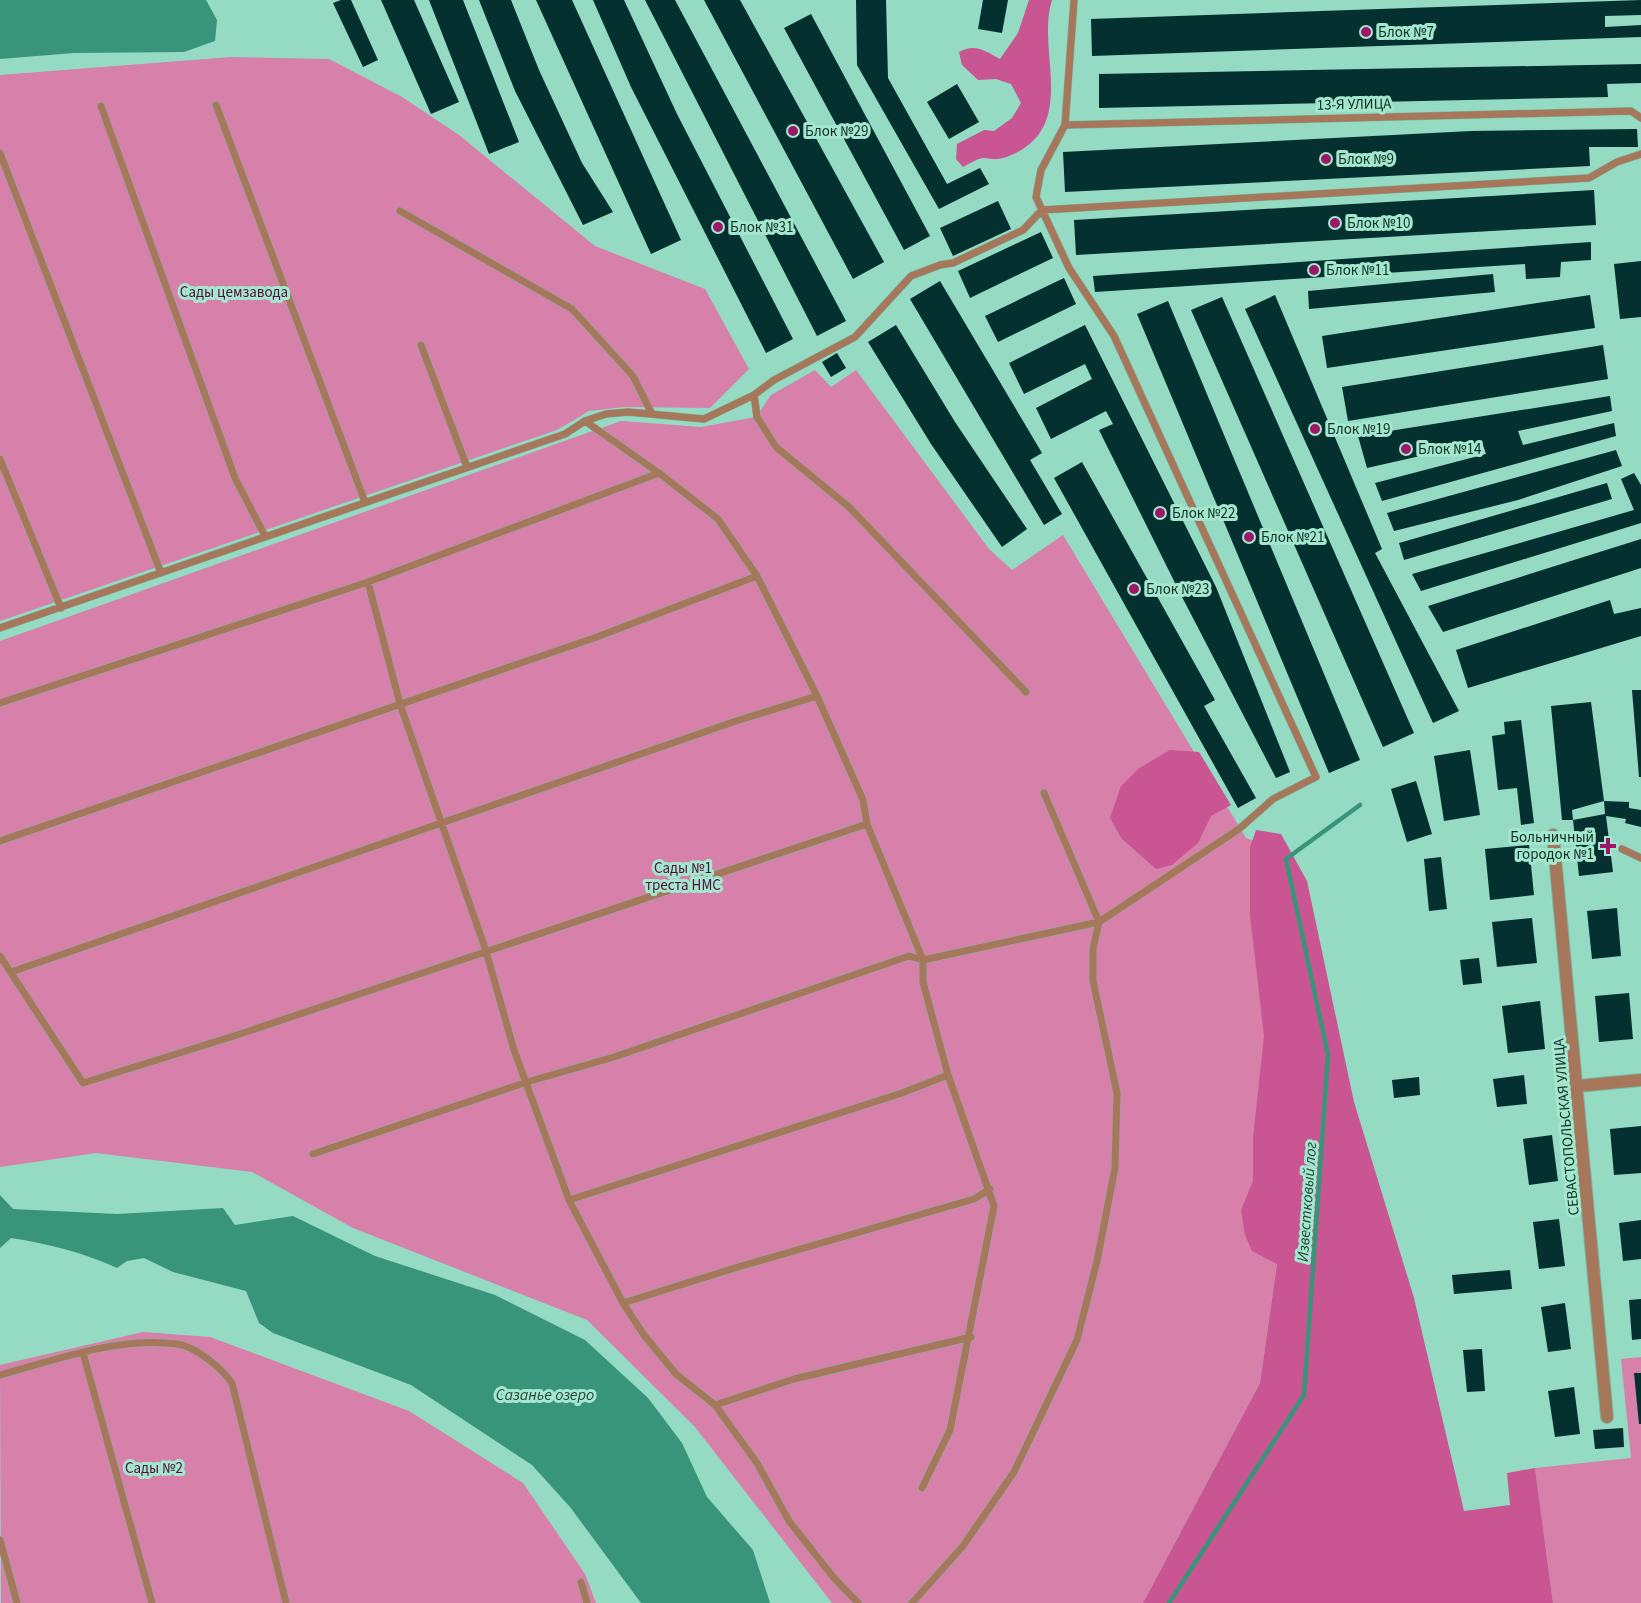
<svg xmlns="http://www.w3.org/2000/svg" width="1641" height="1603" font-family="'Source Sans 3',sans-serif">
  <rect width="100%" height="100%" fill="#95dac2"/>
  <path fill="#d780aa" d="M231 57 329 59 402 97 459 135 595 246 705 289 749 369 710 408 624 407 589 411 557 430 0 621V75Z
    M815 370 831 387 856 370 989 549 1012 570 1063 535 1246 838 1279 850 1310 1032 1260 1383 1143 1603H832L695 1427 587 1320 353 1228 252 1172 96 1153 0 1167V641L621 421 701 427 756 417 771 395Z
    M143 1332 210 1337 409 1411 523 1483 585 1574 596 1603H1L0 1365Z
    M1641 1357V1603H1553L1535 1468 1631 1458 1621 1359Z"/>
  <path fill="#ca5593" d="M1029 0H1052C1037 45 1072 112 1027 146 1019 152 1004 160 993 159 990 159 987 158 984 158 978 158 969 164 963 167L956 159 957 144 984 130 994 131 1012 118 1021 103 1011 84 996 79 978 80 962 65 959 52C975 43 985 51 1000 59L1018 33Z
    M1170 750 1199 752 1231 805 1211 816 1198 843 1172 865 1156 869 1122 839 1110 818 1121 786 1138 769Z
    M1256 830 1281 834 1307 881 1354 1102 1414 1298 1464 1511 1510 1505 1507 1473 1535 1468 1553 1603H1143L1260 1383 1277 1264 1252 1251 1245 1235 1241 1210 1253 1181V1138L1264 1036 1250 915V847Z"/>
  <path fill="#389579" d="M0 0H206L217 20 215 41 184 52 74 53 0 59Z
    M0 1195 13 1209 117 1214 223 1208 235 1225 293 1216 375 1256 495 1295 585 1340 648 1398 682 1443 707 1497 753 1550 770 1603H641L570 1507 532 1465 411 1385 273 1333 259 1323 246 1291 173 1272 144 1258 127 1261 117 1268C82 1252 49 1244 11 1238L0 1248Z"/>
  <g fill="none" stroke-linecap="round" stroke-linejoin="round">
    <path stroke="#389579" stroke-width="4.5" d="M1169 1603 1304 1395 1328 1055 1286 859 1360 805"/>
  </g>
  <path fill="#04312f" d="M341 0H351L378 60 363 67 333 3Z
    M381 0H414L459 102 431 114Z
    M429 0H463L519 142 489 154Z
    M479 0H511L539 70 582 163 613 212 583 225 515 91Z
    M536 0H572L681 240 651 254Z
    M593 0H624L677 114 793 339 766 353 631 87Z
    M645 0H675L846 321 817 336Z
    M704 0H740L884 262 853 279Z
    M856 0H886L888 78 947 184 980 168 989 184 939 209 857 65Z
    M983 0H1008L1002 33 978 29Z
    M1641 0V15L1605 16V27L1641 25V37L1092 56 1091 19Z
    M811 14 930 236 904 250 784 28Z
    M1641 64V83L1607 84 1608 97 1099 108V74Z
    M957 84 979 122 949 139 927 102Z
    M1637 129 1638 147H1589L1590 166 1065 192 1063 152 1471 131Z
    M1594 190 1596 225 1076 255 1074 220Z
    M998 201 1011 229 953 256 940 228Z
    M1041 232 1053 258 970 298 958 271Z
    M1591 242V260L1561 262 1560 277 1526 279 1525 264 1095 292 1093 276Z
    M1641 261V317L1620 319 1614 264Z
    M1493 274 1495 292 1309 309 1308 291Z
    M1064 278 1076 304 998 342 985 316Z
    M940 281 1042 453 1030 460 1062 514 1044 525 910 299Z
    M1275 295 1382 549 1375 553 1459 711 1433 723 1245 309Z
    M1590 295 1595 328 1327 368 1322 336Z
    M1222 297 1414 733 1383 747 1191 310Z
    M1168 301 1360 760 1329 773 1137 314Z
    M896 325 955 422 1027 529 1002 547 931 444 868 342Z
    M1085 325 1216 587 1290 772 1276 778 1181 595 1099 430 1113 424 1106 411 1051 439 1036 408 1092 379 1085 364 1024 394 1009 363Z
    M1603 345 1608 379 1348 421 1342 387Z
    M837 353 846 368 831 377 822 362Z
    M1610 396 1612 411 1518 431 1523 445 1614 423 1616 436 1382 501 1375 483 1486 454 1482 442 1367 468 1358 436Z
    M1616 450 1622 466 1518 500 1394 531 1387 513Z
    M1082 462 1215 700 1204 706 1256 798 1238 808 1054 478Z
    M1634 473 1641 485V523L1421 591 1412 574 1634 510 1621 479Z
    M1607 483 1612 499 1404 560 1399 543Z
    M1641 539V568L1443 632 1428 606Z
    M1610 600 1614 614 1641 608V636L1468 688 1456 650Z
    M1632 690H1641V777H1639Z
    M1591 702 1604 801 1572 810 1573 820H1562L1551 706Z
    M1521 720 1534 823 1521 825 1517 788 1498 790 1492 736 1505 734 1504 722Z
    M1470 750 1480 815 1444 821 1434 756Z
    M1416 781 1432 834 1407 842 1391 789Z
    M1604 801 1629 802V808L1641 810V827L1625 823 1626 819 1606 816 1613 872 1579 876 1573 820 1605 814Z
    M1529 845 1534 895 1490 900 1485 849Z
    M1441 857 1447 909 1429 911 1424 859Z
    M1617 908 1621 956 1592 959 1587 911Z
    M1532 918 1537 963 1497 967 1492 922Z
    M1479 958 1482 983 1463 985 1460 960Z
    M1629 993 1633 1039 1599 1042 1595 996Z
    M1540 1001 1545 1049 1508 1053 1502 1006Z
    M1524 1075 1527 1104 1497 1107 1493 1079Z
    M1419 1077 1420 1095 1394 1098 1392 1080Z
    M1641 1126V1173L1614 1175 1610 1129Z
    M1552 1135 1558 1181 1529 1185 1523 1139Z
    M1559 1219 1565 1266 1539 1269 1533 1222Z
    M1641 1220V1259L1623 1261 1619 1223Z
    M1510 1270 1512 1289 1454 1294 1452 1275Z
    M1641 1299V1339L1632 1340 1629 1300Z
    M1565 1303 1571 1349 1548 1352 1541 1307Z
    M1482 1349 1485 1391 1467 1392 1463 1350Z
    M1634 1373H1641V1424H1639Z
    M1574 1387 1580 1434 1555 1437 1548 1391Z
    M1623 1428 1624 1447 1595 1449 1593 1430Z"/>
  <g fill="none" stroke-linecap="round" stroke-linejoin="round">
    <defs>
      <path id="service" d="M216 105 365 502
        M101 106 235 478 265 536
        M1065 125 1631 111 1641 118
        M0 153 161 573
        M400 211 572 309 633 376 652 414
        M421 345 467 467
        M754 395 757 417 776 447 849 507 1026 692
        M585 421 659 473 718 519 757 576 817 696 863 800 867 824 923 960V982L948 1075 994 1206 950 1430 922 1488
        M0 459 61 608
        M368 582 400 704 486 951 514 1050 569 1200 623 1303 644 1335 676 1374 715 1405 757 1463 789 1521 834 1578 858 1603
        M0 628 565 434 585 421 606 414 628 412 704 419 754 395 774 380 855 337 911 276 940 265 953 263 1023 230 1042 210 1589 178 1617 162 1641 154
        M0 703 368 582 659 473
        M0 841 594 638 757 576
        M1622 849 1641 858
        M0 956 83 1083 237 1035 867 824
        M11 972 736 721 817 696
        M313 1154 527 1082 614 1057 909 956 923 960 1099 922 1239 829 1273 799 1316 777 1114 336 1069 268 1036 197 1041 170 1065 125 1074 0
        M569 1200 902 1093 948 1075
        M623 1303 738 1267 974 1199 990 1189
        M83 1353 152 1603
        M0 1375C56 1360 119 1336 177 1344 197 1347 221 1368 232 1383L286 1603
        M715 1405 794 1379 971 1337
        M0 1540 17 1603
        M581 1582 587 1603
        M912 1603 963 1546 1014 1472 1077 1340 1097 1261 1115 1168 1117 1093 1093 981V949L1099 922 1044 793"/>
      <path id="minor" d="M1553 835 1607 1417
        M1578 1086 1641 1080"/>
    </defs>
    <use href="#service" stroke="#7bb8a3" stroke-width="8"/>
    <use href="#minor" stroke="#7bb8a3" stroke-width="14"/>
    <use href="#service" stroke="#a7775b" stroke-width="7"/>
    <use href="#minor" stroke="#a7775b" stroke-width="12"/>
  </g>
  <g fill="#9d1768" stroke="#a2e7ce" stroke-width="2">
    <circle cx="1366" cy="32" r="6"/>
    <circle cx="793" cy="131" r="6"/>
    <circle cx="1326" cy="159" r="6"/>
    <circle cx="1335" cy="223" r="6"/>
    <circle cx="718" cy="227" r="6"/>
    <circle cx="1314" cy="270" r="6"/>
    <circle cx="1315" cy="429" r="6"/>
    <circle cx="1406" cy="449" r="6"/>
    <circle cx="1160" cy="513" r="6"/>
    <circle cx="1249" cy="537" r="6"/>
    <circle cx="1134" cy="589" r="6"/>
    <path d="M1605 837h6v6h6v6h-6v6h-6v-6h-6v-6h6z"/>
  </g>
  <g text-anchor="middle" stroke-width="6" stroke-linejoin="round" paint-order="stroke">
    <g font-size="15" fill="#112e25" stroke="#a2e7ce" text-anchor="start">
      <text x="1378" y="37">Блок №7</text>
      <text x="805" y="136">Блок №29</text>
      <text x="1338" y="164">Блок №9</text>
      <text x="1347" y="228">Блок №10</text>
      <text x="730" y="232">Блок №31</text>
      <text x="1326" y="275">Блок №11</text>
      <text x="1327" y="434">Блок №19</text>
      <text x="1418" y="454">Блок №14</text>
      <text x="1172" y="518">Блок №22</text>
      <text x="1261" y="542">Блок №21</text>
      <text x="1146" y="594">Блок №23</text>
      <text x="1594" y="842" text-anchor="end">Больничный<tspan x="1594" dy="17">городок №1</tspan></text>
    </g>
    <g font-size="15" fill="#112e25" stroke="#a2e7ce">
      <text transform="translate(1354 104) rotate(-1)" y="5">13-Я УЛИЦА</text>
      <text transform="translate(1566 1127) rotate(-95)" y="5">СЕВАСТОПОЛЬСКАЯ УЛИЦА</text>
    </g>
    <g font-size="15" fill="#580d39" stroke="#a2e7ce">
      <text x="234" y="297">Сады цемзавода</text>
      <text x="683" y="873">Сады №1<tspan x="683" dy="17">треста НМС</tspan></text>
      <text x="154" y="1473">Сады №2</text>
    </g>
    <g font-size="16" font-style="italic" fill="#28443b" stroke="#a2e7ce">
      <text transform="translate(1306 1202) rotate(-86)" y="6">Известковый лог</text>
      <text x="545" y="1400">Сазанье озеро</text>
    </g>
  </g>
</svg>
